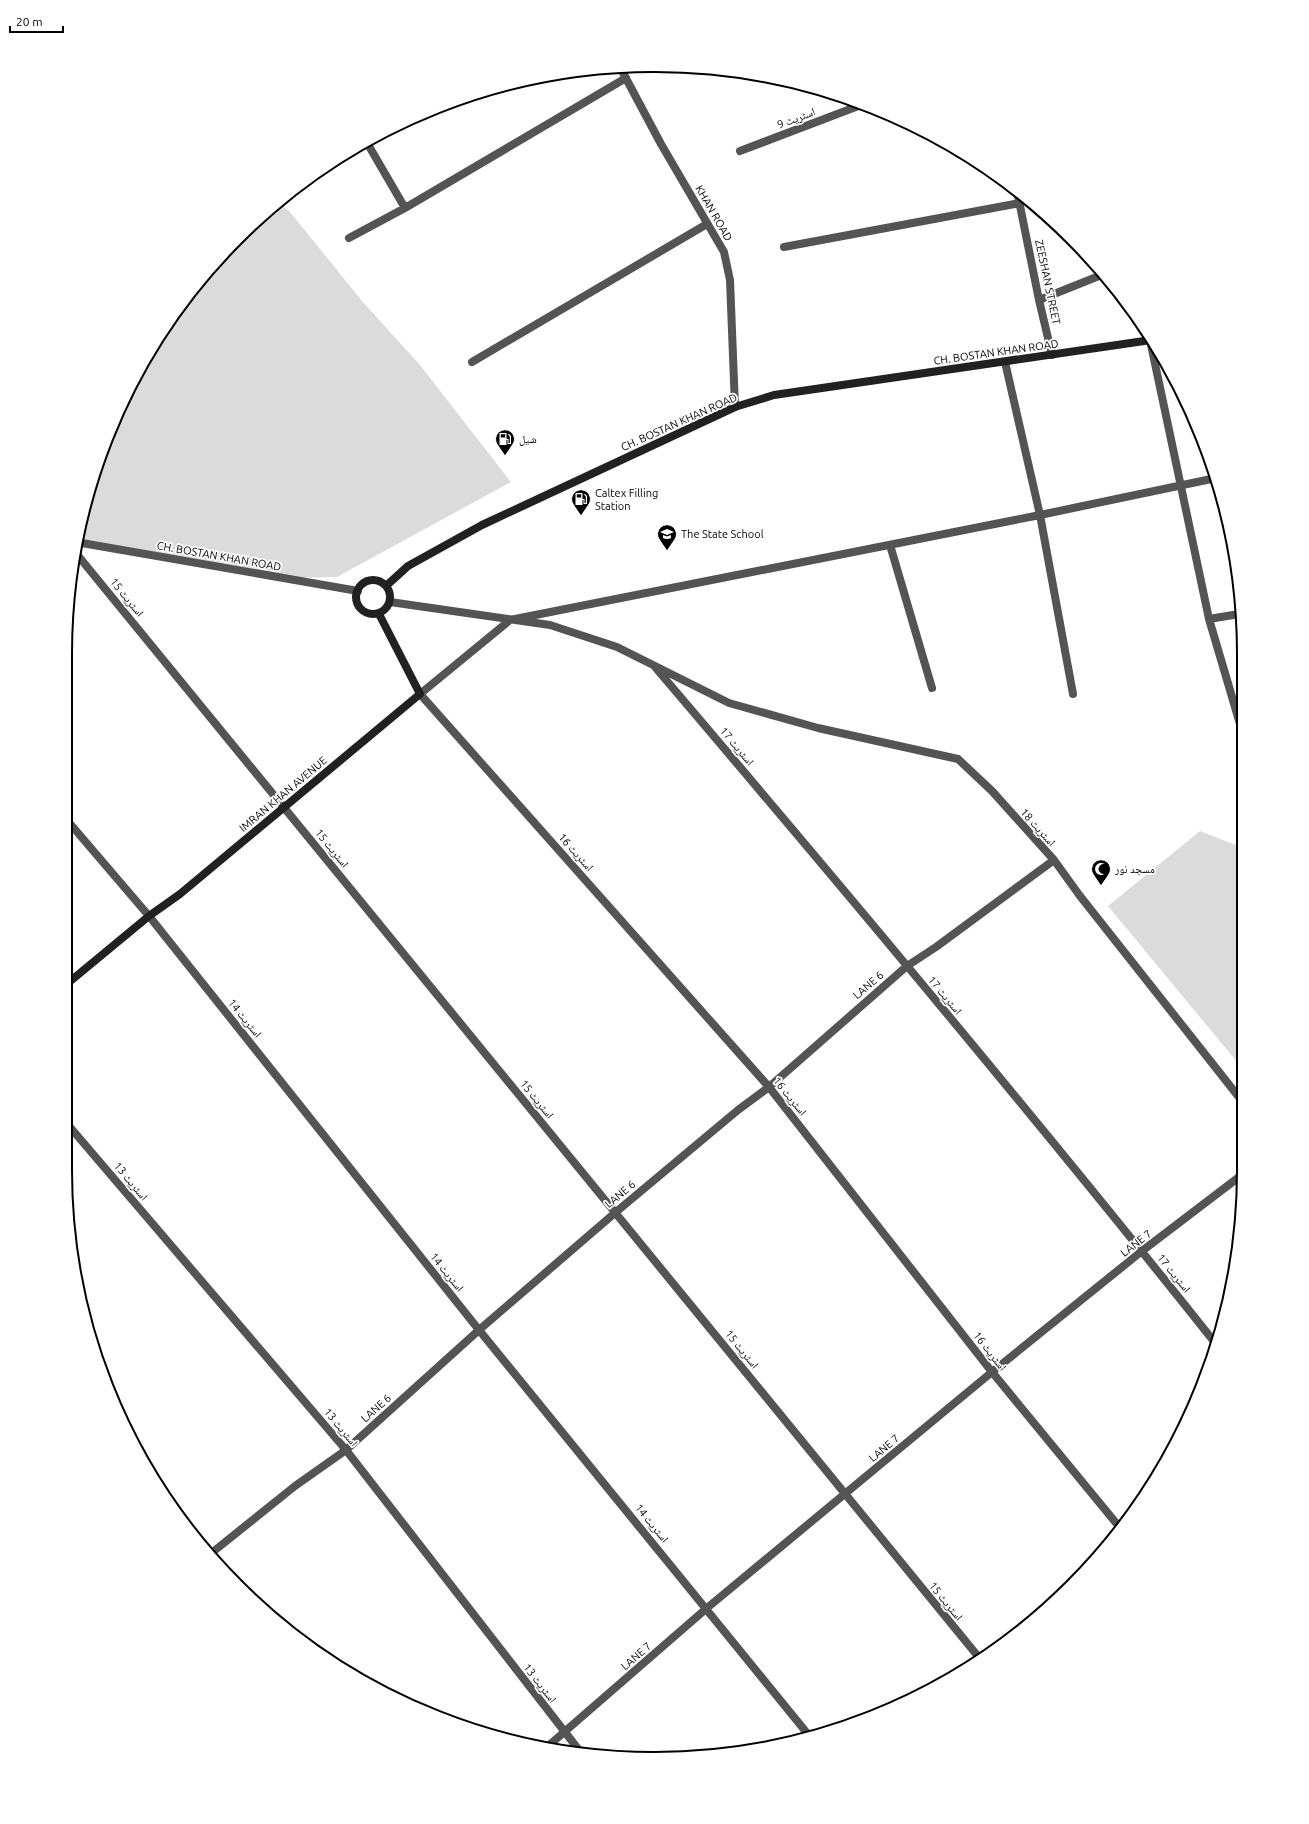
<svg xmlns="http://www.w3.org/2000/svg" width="1309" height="1824" font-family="Ubuntu,'Noto Naskh Arabic',sans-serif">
  <rect width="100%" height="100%" fill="#fff"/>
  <path fill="#dbdbdb" d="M278 202 290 212 362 301 420 365 511 482 337 577 282 578 76 539 110 429 144 360 211 266 266 211Z
    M1200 831 1241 847 1242 1068 1108 906Z"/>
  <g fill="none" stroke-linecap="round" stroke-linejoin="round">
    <path stroke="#545454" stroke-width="8" d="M366 141 405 208
      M740 151 861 105
      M1017 191 1039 300 1052 355
      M349 238 405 208 626 78
      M784 247 1020 203
      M1039 300 1104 274
      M1150 340 1209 619 1240 724
      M472 362 707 224
      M1005 362 1040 515 1073 694
      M890 545 932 688
      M75 552 981 1660
      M390 602 550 625 617 647 729 703 818 728 958 759 992 791 1054 860 1080 896 1242 1101
      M1209 619 1239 614
      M655 667C845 890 1033 1114 1216 1344
      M66 819 149 916 479 1330 811 1738
      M69 1126 346 1450 582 1754
      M1121 1529 992 1372 769 1087 420 694 510 620 1040 515 1216 478
      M209 1555 295 1486 346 1450 479 1330 616 1212 738 1110 769 1087 907 966 936 947 1054 860
      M547 1747 707 1608 992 1372 1142 1251 1243 1174"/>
    <path stroke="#545454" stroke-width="8" d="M621 69 661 144 724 252 730 280 735 407
      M76 542 358 591"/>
    <path stroke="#212121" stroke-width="8" d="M356 597a17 17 0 1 1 34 0a17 17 0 1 1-34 0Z
      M386 586 408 566 482 525 735 407 774 395 1151 340
      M68 983 149 916 180 894 420 694 379 614"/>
  </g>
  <defs>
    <symbol id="fuel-pin" viewBox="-11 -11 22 30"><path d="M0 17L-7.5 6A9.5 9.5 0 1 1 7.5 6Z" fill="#000" stroke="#fff"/><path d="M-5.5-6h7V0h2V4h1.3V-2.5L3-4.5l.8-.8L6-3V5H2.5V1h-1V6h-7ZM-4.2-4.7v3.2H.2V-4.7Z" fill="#fff"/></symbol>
    <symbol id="school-pin" viewBox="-11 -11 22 30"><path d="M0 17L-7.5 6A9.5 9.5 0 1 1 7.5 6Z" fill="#000" stroke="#fff"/><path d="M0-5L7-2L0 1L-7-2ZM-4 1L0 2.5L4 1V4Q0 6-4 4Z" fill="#fff"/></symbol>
    <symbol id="mosque-pin" viewBox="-11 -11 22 30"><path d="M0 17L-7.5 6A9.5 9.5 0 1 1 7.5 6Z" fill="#000" stroke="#fff"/><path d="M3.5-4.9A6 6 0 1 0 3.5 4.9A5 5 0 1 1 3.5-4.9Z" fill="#fff"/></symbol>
  </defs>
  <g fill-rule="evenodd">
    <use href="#fuel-pin" x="494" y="428" width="22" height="30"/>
    <use href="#fuel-pin" x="570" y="488" width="22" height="30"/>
    <use href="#school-pin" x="656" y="523" width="22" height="30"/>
    <use href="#mosque-pin" x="1090" y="858" width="22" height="30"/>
  </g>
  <g text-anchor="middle" stroke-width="3.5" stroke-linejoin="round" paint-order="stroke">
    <g font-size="11" fill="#000" stroke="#fff">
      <text transform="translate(796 118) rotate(-21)" y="4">اسٹریٹ 9</text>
      <text transform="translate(714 213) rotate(60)" y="4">KHAN ROAD</text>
      <text transform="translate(1048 282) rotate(78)" y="4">ZEESHAN STREET</text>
      <text transform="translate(996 352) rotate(-8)" y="4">CH. BOSTAN KHAN ROAD</text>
      <text transform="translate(679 422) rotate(-24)" y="4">CH. BOSTAN KHAN ROAD</text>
      <text transform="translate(219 556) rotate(10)" y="4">CH. BOSTAN KHAN ROAD</text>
      <text transform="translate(127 597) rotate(51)" y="4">اسٹریٹ 15</text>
      <text transform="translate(737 746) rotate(50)" y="4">اسٹریٹ 17</text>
      <text transform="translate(283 794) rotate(-40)" y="4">IMRAN KHAN AVENUE</text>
      <text transform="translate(1038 827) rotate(48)" y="4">اسٹریٹ 18</text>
      <text transform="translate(332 848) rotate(51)" y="4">اسٹریٹ 15</text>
      <text transform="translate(576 852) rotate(48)" y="4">اسٹریٹ 16</text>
      <text transform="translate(868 985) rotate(-41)" y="4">LANE 6</text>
      <text transform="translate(945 995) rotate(50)" y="4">اسٹریٹ 17</text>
      <text transform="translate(245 1018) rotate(51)" y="4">اسٹریٹ 14</text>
      <text transform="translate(790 1096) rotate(51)" y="4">اسٹریٹ 16</text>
      <text transform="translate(537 1099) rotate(51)" y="4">اسٹریٹ 15</text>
      <text transform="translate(131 1181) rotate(50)" y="4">اسٹریٹ 13</text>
      <text transform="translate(620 1194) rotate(-40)" y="4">LANE 6</text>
      <text transform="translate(1136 1243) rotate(-38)" y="4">LANE 7</text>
      <text transform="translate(447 1272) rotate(51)" y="4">اسٹریٹ 14</text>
      <text transform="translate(1174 1273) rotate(51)" y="4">اسٹریٹ 17</text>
      <text transform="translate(742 1349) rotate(51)" y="4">اسٹریٹ 15</text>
      <text transform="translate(990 1351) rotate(52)" y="4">اسٹریٹ 16</text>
      <text transform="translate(376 1408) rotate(-42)" y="4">LANE 6</text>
      <text transform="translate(341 1427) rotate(50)" y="4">اسٹریٹ 13</text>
      <text transform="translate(884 1448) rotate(-40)" y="4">LANE 7</text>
      <text transform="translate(652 1523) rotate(51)" y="4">اسٹریٹ 14</text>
      <text transform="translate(946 1601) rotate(51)" y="4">اسٹریٹ 15</text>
      <text transform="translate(636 1656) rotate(-41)" y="4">LANE 7</text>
      <text transform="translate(540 1683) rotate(52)" y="4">اسٹریٹ 13</text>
    </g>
    <g font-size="11" fill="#000" stroke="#fff" text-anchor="start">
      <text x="519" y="443">شیل</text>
      <text x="595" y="497">Caltex Filling<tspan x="595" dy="13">Station</tspan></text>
      <text x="681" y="538">The State School</text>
      <text x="1115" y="873">مسجد نور</text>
    </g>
  </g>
  <path d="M0 0H1309V1824H0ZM654 72H655A582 582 0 0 1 1237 654V1170A582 582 0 0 1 655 1752H654A582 582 0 0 1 72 1170V654A582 582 0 0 1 654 72Z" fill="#fff" fill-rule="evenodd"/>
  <path fill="none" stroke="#000" stroke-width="2" d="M654 72H655A582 582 0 0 1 1237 654V1170A582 582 0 0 1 655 1752H654A582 582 0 0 1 72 1170V654A582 582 0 0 1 654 72Z"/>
  <path d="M10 26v6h53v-6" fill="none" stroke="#000000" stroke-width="2"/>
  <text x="16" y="26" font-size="12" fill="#000000" stroke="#ffffff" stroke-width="3" paint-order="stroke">20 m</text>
</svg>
